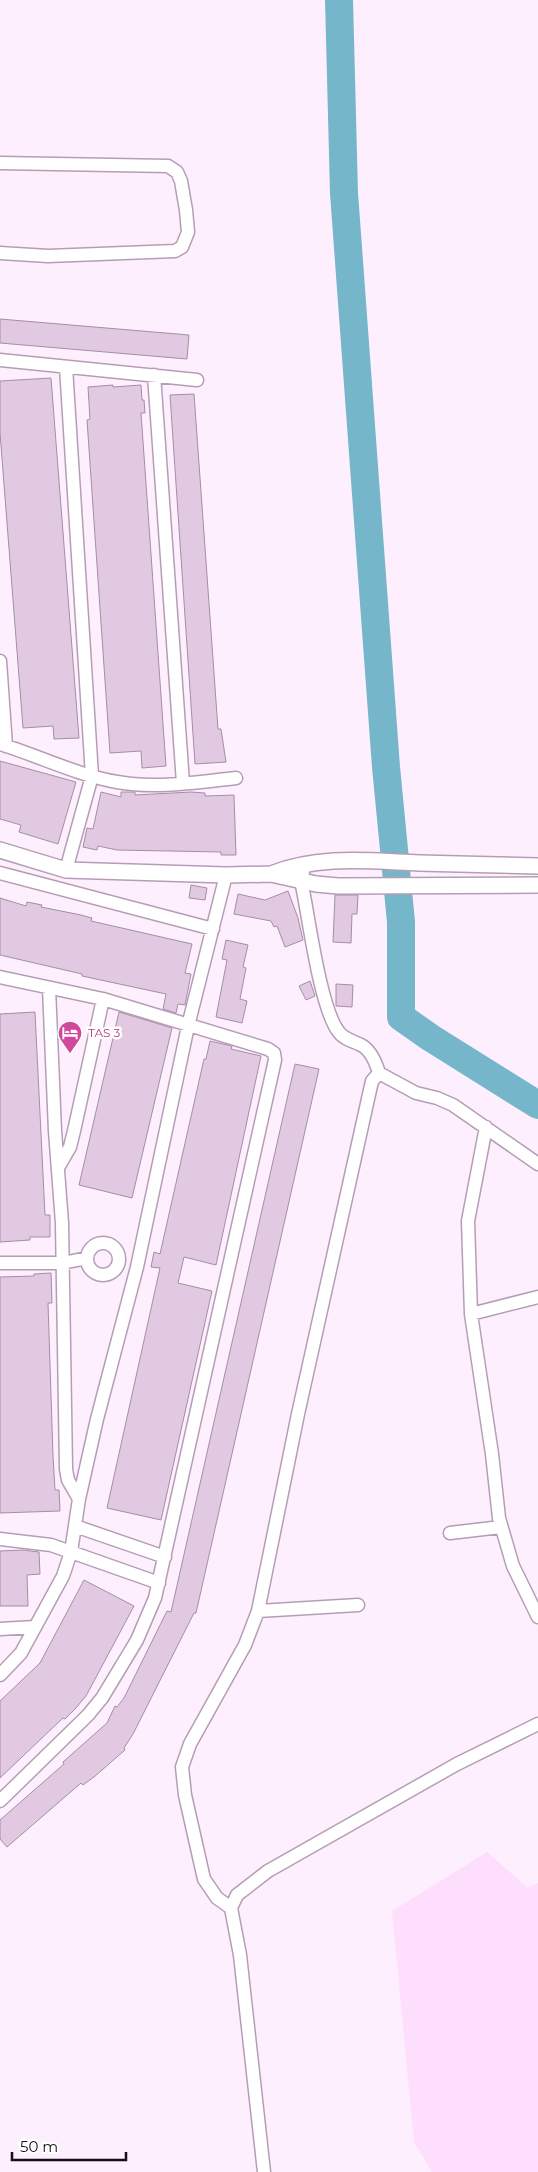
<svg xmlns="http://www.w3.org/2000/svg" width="538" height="2172" font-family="Montserrat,sans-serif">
  <rect width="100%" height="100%" fill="#feeffe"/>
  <path fill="#fddefd" d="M487 1852 528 1888 538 1883V2172H432L414 2142 392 1911Z"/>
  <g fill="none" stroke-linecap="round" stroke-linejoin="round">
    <path stroke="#75b6cb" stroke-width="28" d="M339 0 344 193 386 767 401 922V1017L431 1038 538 1105"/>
  </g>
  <path fill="#e1c9e1" stroke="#a58ea5" d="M0 319 189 335 187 359 0 343Z
    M51 378 79 738 54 739 53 726 23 728 0 433V381Z
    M113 385V387L141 385 142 400H144L145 413H141L166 766 142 768 141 751 110 753 87 420 90 419 88 387Z
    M194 394 218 729H221L226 762 195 764 170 395Z
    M0 761 76 782 58 844 19 832 21 825 0 819Z
    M101 792 121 797V792H135V795L191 792 205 793V796L234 795 236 855H221V852L117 850 98 846 97 850 83 847 87 828 93 829Z
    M191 885 207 888 205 900 189 898Z
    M288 891 298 918 303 940 285 947 277 926 274 927 271 921 234 914 238 894 265 900Z
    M335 895H358L357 914H352L351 943 333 942Z
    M0 898 26 906 27 902 42 905 41 907 81 915 92 918 91 921 192 944 185 973 191 974 185 1005 178 1004 176 1013 163 1009 166 994 82 976V974L0 955Z
    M226 940 248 945 243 967 246 968 240 999 247 1001 242 1023 216 1017 227 960 222 959Z
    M310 981 315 996 306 1000 299 986Z
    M336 984 353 985 352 1007 336 1006Z
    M35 1012 45 1215H50V1237H30V1240L0 1242V1014Z
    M119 1012 172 1028 132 1198 79 1185Z
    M210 1041 232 1046 231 1049 261 1056 216 1265 184 1257 178 1283 212 1291 161 1520 107 1508 160 1268 151 1267 154 1252 160 1254 204 1059H206Z
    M295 1064 319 1069 196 1613H194L133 1734 124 1748 125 1750 94 1777 83 1785 81 1783 7 1847 0 1839V1820L64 1764 63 1762 107 1723 115 1706 117 1707 124 1698 167 1611 171 1612Z
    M51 1273 52 1303H48L53 1456 55 1490H59L60 1511 0 1513V1277L34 1276V1274Z
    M23 1550 39 1552 40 1574 27 1575 28 1606H0V1551Z
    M84 1580 134 1606 86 1696 75 1709 65 1719 63 1718 0 1778V1701L40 1663Z"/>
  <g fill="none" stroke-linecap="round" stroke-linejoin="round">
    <defs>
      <path id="minor" d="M0 163 168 166 177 172 181 181 186 210 188 232 182 247 175 251 48 256 0 253
        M0 360 197 380
        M66 367 92 776 66 870
        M154 375 183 783
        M0 661 6 746
        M0 744C39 756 77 775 117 782 156 789 197 782 236 778
        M303 872 301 880 304 896C310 927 321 1008 338 1031 343 1039 353 1041 361 1045 371 1050 376 1063 379 1073
        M0 873 213 929
        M0 977 103 999 268 1049 274 1053 275 1060 155 1598 137 1640 102 1698 88 1715 0 1801
        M49 988 55 1131 62 1223 66 1469 68 1480 79 1499
        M486 1127 468 1221 471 1314 492 1454 499 1518 513 1566 538 1617
        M59 1166 70 1147 74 1131 103 999
        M87 1259a16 16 0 1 1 32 0a16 16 0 1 1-32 0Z
        M0 1263H63L87 1258
        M471 1314 538 1297
        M75 1526 165 1557
        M450 1533 501 1527
        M0 1539 51 1545 159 1583
        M258 1611 358 1605
        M0 1629 35 1627
        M0 1675 21 1653 63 1576 71 1552 79 1499 97 1419 137 1267 188 1026 226 875
        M231 1908 217 1898 204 1879 185 1795 182 1767 190 1744 245 1645 258 1611 298 1414 372 1081 379 1073 416 1093 437 1098 453 1105 538 1164
        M264 2172 240 1955 231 1908 237 1895 268 1871 457 1764 538 1724"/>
      <path id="tertiary" d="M0 850 66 870 226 875 271 874 316 884 338 886 538 885
        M271 874C319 855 368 861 419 863 459 864 498 865 538 866"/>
    </defs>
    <use href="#minor" stroke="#b59eb5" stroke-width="15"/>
    <use href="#tertiary" stroke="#b59eb5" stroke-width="18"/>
    <use href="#minor" stroke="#fff" stroke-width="12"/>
    <use href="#tertiary" stroke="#fff" stroke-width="15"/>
  </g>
  <defs>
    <symbol id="hotel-pin" viewBox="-11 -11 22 30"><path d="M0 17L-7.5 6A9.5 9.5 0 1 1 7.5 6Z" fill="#d1479c" stroke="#fff"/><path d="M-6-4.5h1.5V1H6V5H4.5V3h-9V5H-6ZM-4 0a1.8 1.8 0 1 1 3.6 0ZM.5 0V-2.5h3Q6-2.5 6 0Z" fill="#fff"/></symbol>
  </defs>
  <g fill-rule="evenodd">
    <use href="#hotel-pin" x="56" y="1019" width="28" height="38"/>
  </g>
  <g text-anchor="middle" stroke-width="5" stroke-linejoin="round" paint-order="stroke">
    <g font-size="12" fill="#b23c85" stroke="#fff" text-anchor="start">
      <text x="88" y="1037">TAS 3</text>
    </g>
  </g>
  <path d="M12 2152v8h114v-8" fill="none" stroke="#160e16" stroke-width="2.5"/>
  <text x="20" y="2152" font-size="15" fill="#160e16" stroke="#ffffff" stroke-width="4" paint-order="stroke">50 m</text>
</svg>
